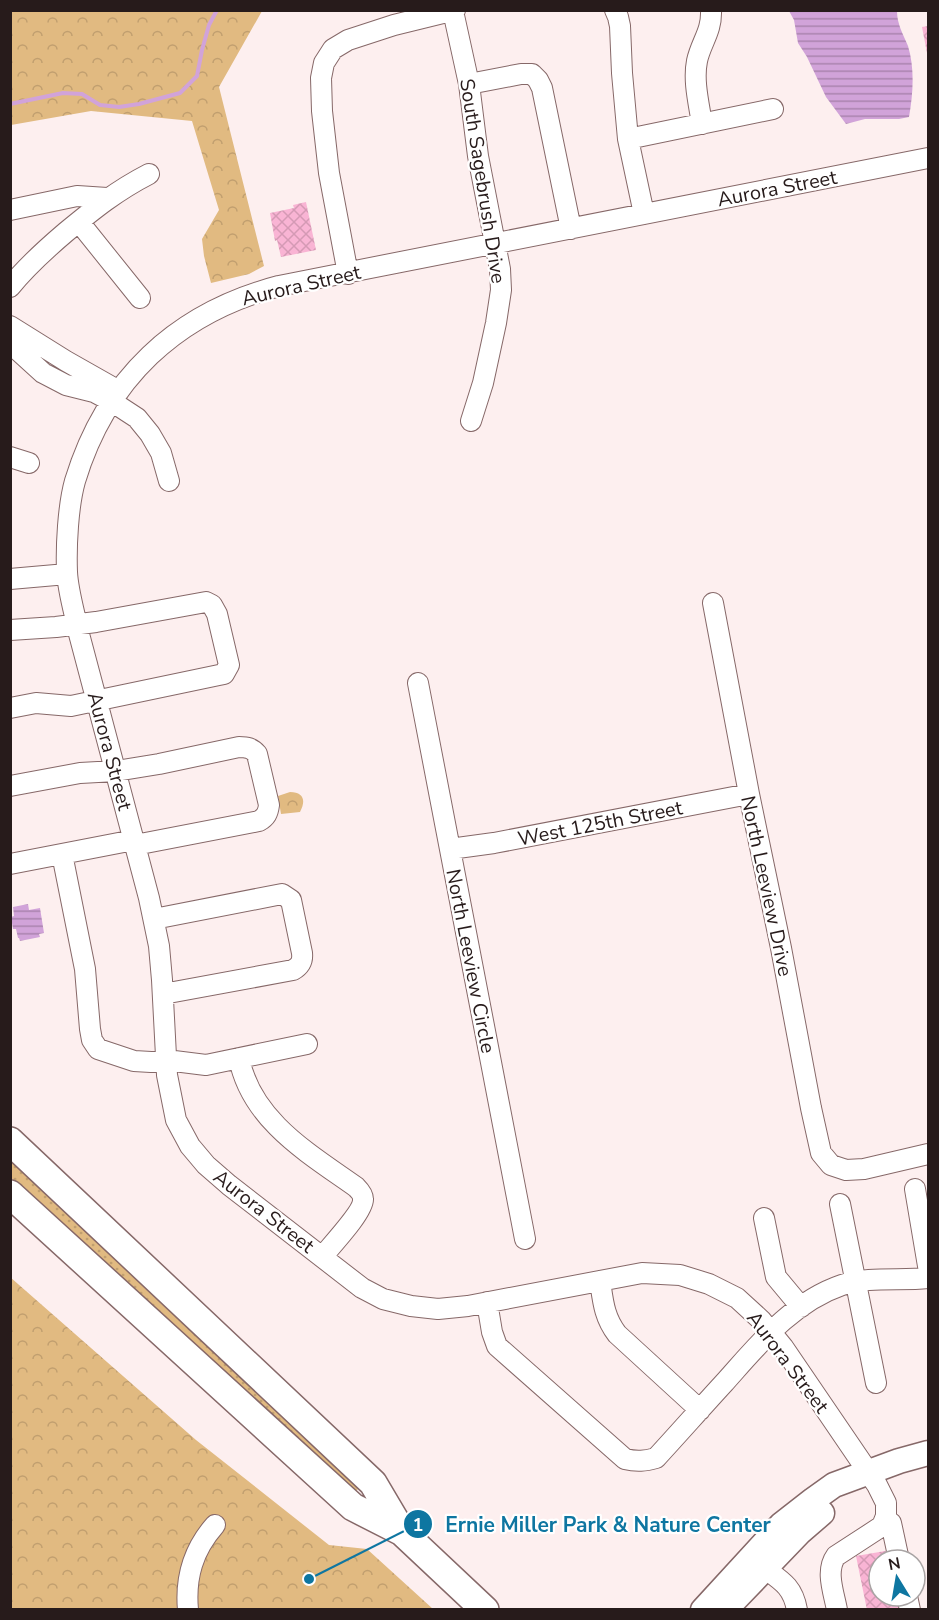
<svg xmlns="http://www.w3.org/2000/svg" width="939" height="1620" font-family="'Nunito Sans',sans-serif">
  <defs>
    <pattern id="grass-dots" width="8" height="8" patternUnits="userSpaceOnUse" patternTransform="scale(1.5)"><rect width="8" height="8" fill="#e1ba81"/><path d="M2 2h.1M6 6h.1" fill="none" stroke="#c19f6f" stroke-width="1.8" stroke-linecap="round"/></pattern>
    <pattern id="forest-crowns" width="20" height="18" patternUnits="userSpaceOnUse" patternTransform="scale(1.5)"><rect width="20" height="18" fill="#e1ba81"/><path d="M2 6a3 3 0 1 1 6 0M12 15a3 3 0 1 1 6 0" fill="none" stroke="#c19f6f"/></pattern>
    <pattern id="water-rules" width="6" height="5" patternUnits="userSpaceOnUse" patternTransform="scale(1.5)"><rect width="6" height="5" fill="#d1a3d9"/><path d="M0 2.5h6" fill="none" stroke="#aa84af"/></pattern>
    <pattern id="building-cross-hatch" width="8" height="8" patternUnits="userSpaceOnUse" patternTransform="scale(1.5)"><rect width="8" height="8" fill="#f9b4d4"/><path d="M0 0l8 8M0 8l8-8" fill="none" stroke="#d59ab5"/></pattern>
  </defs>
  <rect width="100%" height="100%" fill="#fdefef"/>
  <path fill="url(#grass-dots)" d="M11 1156 358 1489 356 1491 11 1178Z"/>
  <path fill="url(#forest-crowns)" d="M11 10 262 11 219 87 264 266 249 274 211 283 204 256 202 239 219 210 192 121 91 111 11 125Z
    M290 792C304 792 306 801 300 812L281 814 278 796Z
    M10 1277 196 1440 329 1545 367 1549 433 1609H11Z"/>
  <path fill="url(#water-rules)" d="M789 11H897C897 24 903 34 908 46 915 69 913 94 909 117L899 119H865L846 124 826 97 807 57 798 43 794 20Z
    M28 904 29 910 40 908 44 933 39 934 40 937 20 941 19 938H18L16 929H13L11 917 14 916 13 907Z"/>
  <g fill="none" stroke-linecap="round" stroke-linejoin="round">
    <path stroke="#d1a3d9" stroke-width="4" d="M10 104 63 93 82 94 100 105 119 107 139 104 180 93 197 76 202 50 209 25 217 10"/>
  </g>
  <path fill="url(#building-cross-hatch)" d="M928 26V53H927L922 27Z
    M306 202 316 250 281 257 277 240 275 241 270 213 294 208 293 205Z
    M891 1550 893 1560H879V1596H900L902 1610H867L856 1556Z"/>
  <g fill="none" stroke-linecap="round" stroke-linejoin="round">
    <defs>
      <path id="minor" d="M615 10 618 17 620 26 622 73 628 139 644 214
        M453 11 469 84 478 156 500 269 501 290 496 323 483 383 471 421
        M469 84 521 74H532L538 80 542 88 571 229
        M702 124C699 104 693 81 697 61 701 42 712 32 711 10
        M628 139 773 109
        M10 210 77 196 107 198
        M79 222 140 298
        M348 274 329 173 322 111 321 78 324 63 333 49 348 40 394 25 455 10
        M10 287C27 266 46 249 66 232 94 209 116 191 149 174
        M10 326 66 361 119 391
        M10 343 43 373 66 385 94 392 111 401 137 418 150 434 161 453 169 481
        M10 457 29 463
        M10 579 67 574
        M713 603 749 794 781 948 811 1108 821 1153 831 1165 846 1170 864 1169 928 1154
        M10 630 56 627 96 622 206 602 212 605 217 614 229 665 224 674 219 675 71 706 36 703 10 708
        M418 683 525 1239
        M10 786 80 773 116 771 159 764 239 747C247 747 252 748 257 754L269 805C268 813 266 817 259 821L135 845
        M450 849 494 843 749 794
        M62 854 85 969 90 1029 92 1040 98 1049 134 1061 151 1062 174 1061 206 1065 307 1044
        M10 864 134 840
        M154 919 282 894 291 900 302 953C303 962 300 966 293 970L163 994
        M239 1058C251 1120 308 1153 356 1187 359 1190 363 1194 363 1199 364 1211 331 1246 322 1257
        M915 1189 928 1266
        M840 1204 876 1383
        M764 1218 776 1277 801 1307
        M600 1281C603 1301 604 1317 617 1334L700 1410
        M487 1302 492 1332 497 1346 625 1459C637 1462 645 1461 656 1458 679 1433 701 1408 724 1383 758 1345 792 1302 842 1285 869 1276 900 1281 928 1278
        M884 1521 891 1523 899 1560
        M764 1568C782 1581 793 1587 797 1610
        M907 1596 910 1610
        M188 1610C185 1577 193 1550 215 1525
        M837 1610C834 1593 825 1571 836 1556L882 1526 886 1516V1503L877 1485 783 1347 761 1320 737 1298 709 1284 680 1275 642 1273 468 1306 438 1309 411 1306 383 1299 362 1288 229 1185 206 1165 190 1146 176 1120 167 1075 162 980 159 946 149 898 79 634C75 614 68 592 67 572 66 546 68 506 75 481 106 379 176 313 279 286L928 158"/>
      <path id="major" d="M703 1610 781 1525 813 1500 834 1485 899 1461 928 1453
        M725 1610 800 1532 822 1513"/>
      <path id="highway" d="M10 1141 373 1483 402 1532
        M10 1194 353 1507 402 1532 485 1610"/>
    </defs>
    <use href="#minor" stroke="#866868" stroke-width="22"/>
    <use href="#major" stroke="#866868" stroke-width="27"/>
    <use href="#highway" stroke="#866868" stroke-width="30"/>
    <use href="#minor" stroke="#fff" stroke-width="20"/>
    <use href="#major" stroke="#fff" stroke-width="24"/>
    <use href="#highway" stroke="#fff" stroke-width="27"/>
  </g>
  <g text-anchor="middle" stroke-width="4.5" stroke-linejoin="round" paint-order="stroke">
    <g font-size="20" fill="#271b1b" stroke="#fff">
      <text transform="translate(483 181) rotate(81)" y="7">South Sagebrush Drive</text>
      <text transform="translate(777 188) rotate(-11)" y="7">Aurora Street</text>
      <text transform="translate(301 285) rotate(-13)" y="7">Aurora Street</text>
      <text transform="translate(110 751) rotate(75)" y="7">Aurora Street</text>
      <text transform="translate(600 823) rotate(-11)" y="7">West 125th Street</text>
      <text transform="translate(767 886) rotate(78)" y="7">North Leeview Drive</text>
      <text transform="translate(471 961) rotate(79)" y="7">North Leeview Circle</text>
      <text transform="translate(264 1211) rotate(38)" y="7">Aurora Street</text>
      <text transform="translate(788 1362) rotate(53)" y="7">Aurora Street</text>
    </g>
  </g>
  <path fill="none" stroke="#0e76a1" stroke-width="2" d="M309 1579L418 1524"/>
  <g fill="#0e76a1" stroke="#fff" stroke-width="2">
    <circle cx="309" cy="1579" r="6"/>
    <circle cx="418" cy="1524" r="15"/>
  </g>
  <g font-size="18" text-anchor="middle" font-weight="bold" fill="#fff">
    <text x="418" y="1531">1</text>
  </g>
  <g font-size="21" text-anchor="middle" font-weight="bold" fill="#0e76a1" stroke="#fff" stroke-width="4.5" stroke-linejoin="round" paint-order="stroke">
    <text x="608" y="1532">Ernie Miller Park &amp; Nature Center</text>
  </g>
  <rect width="939" height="1620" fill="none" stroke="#271b1b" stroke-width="24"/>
  <g transform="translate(897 1578) rotate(349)"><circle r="28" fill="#ffffff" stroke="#a9a4a4" stroke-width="1.5"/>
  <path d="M0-4.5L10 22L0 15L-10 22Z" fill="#0e76a1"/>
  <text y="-9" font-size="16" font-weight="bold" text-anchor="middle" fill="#271b1b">N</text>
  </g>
</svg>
